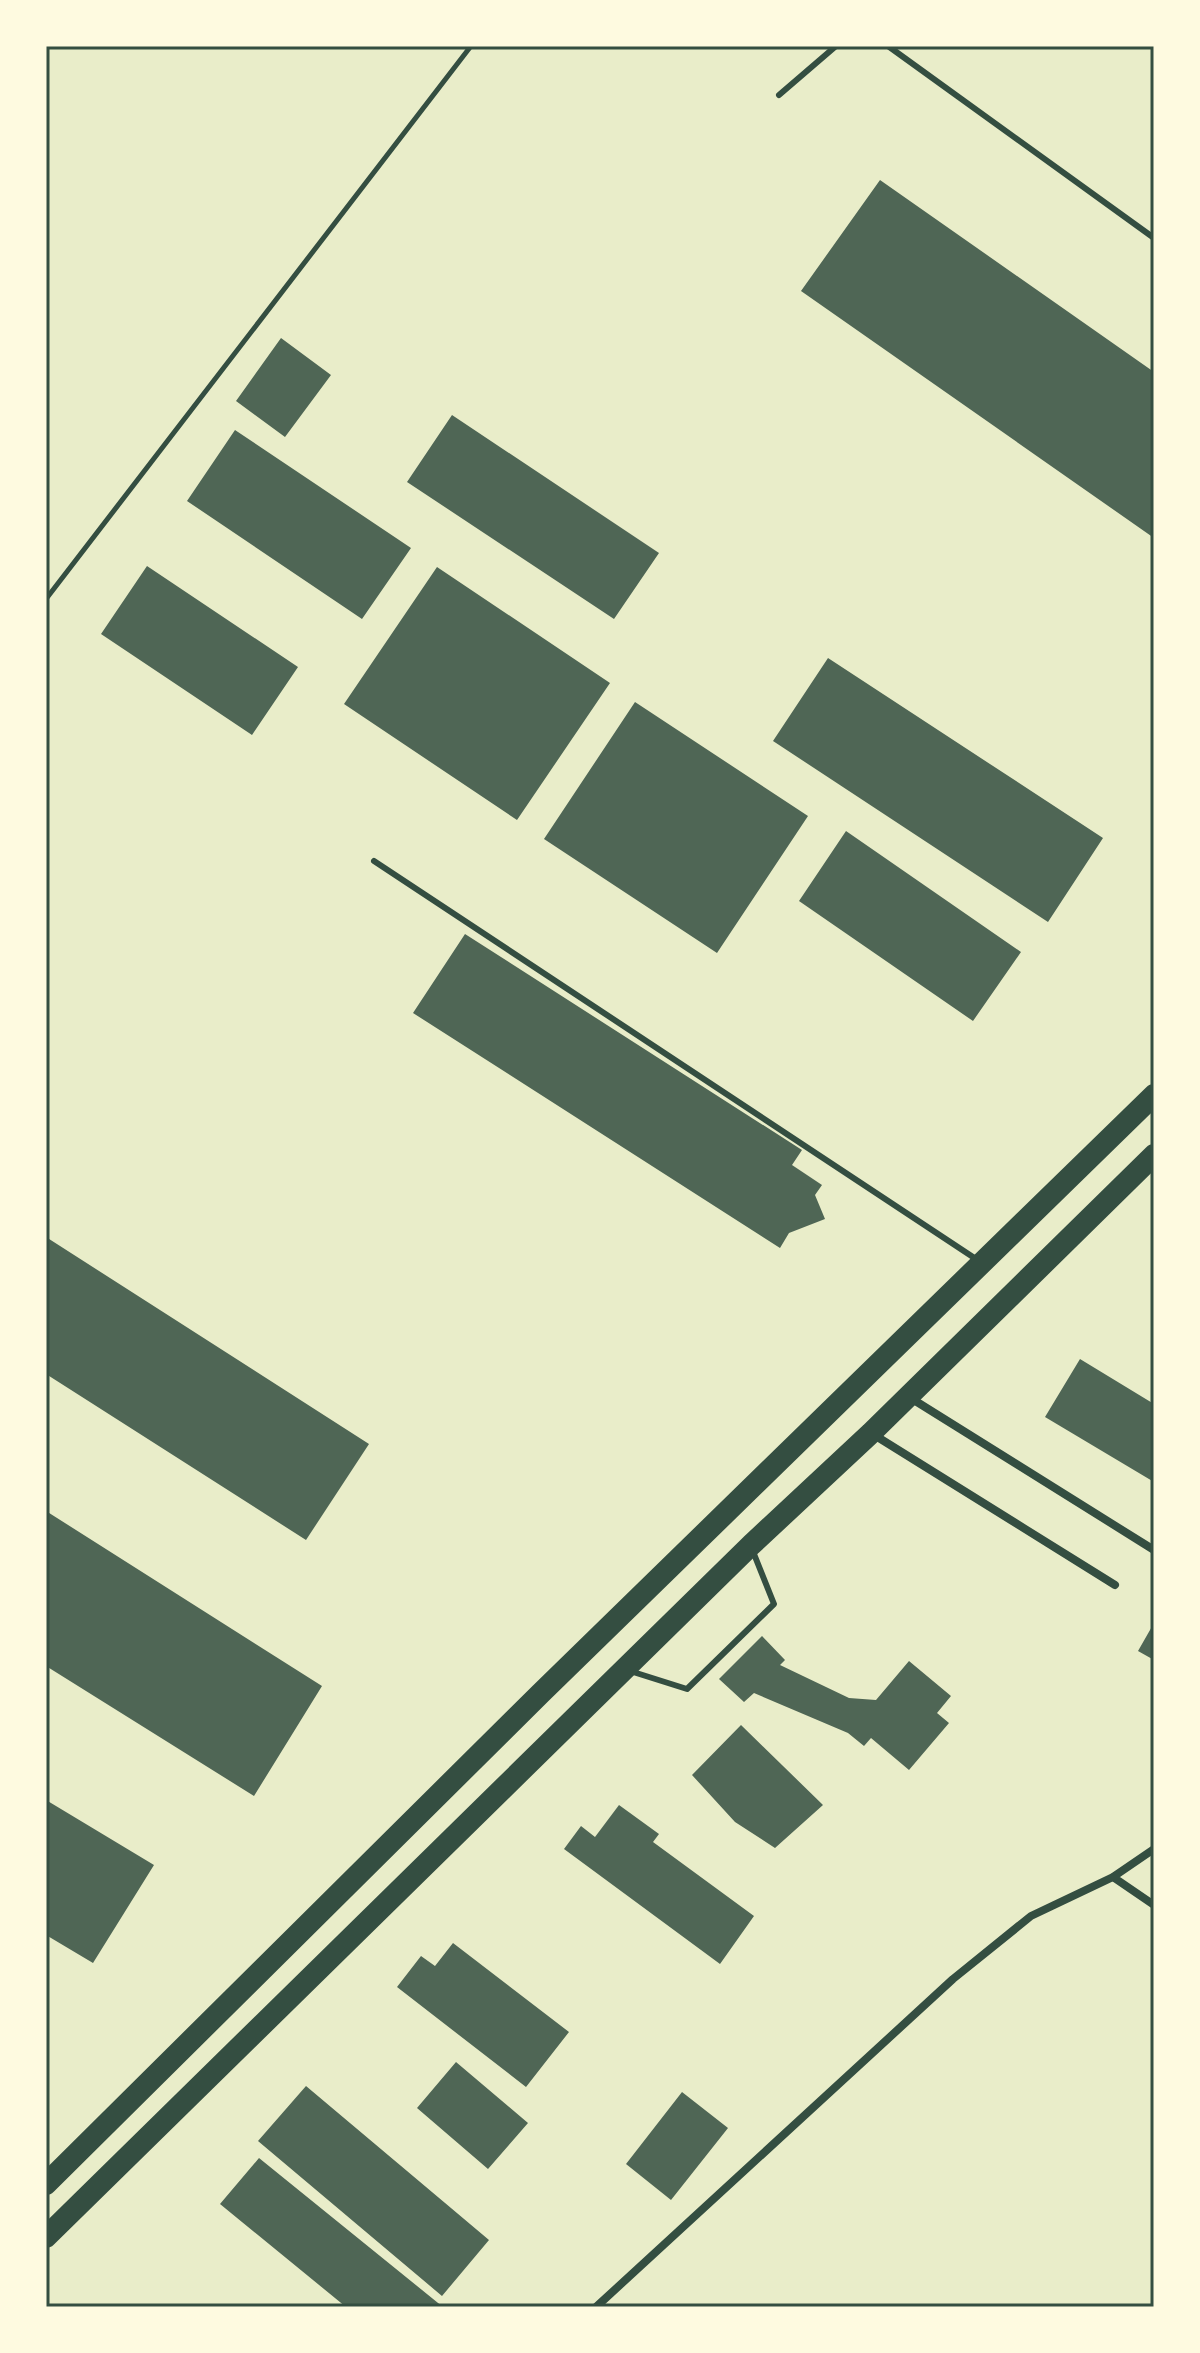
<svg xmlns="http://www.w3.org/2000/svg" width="1200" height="2353" font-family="'Work Sans',sans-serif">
  <rect width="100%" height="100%" fill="#e9edc9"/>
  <path fill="#4f6655" d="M880 180 1154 372V538L801 291Z
    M281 338 331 375 285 437 236 401Z
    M452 415 659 553 614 619 407 482Z
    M235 430 411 548 362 619 187 501Z
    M147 566 298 667 252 735 101 634Z
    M437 567 610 683 517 820 344 704Z
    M828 658 1103 838 1048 922 773 741Z
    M635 702 808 816 717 953 544 839Z
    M846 831 1021 952 973 1021 799 901Z
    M465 934 802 1150 792 1165 822 1185 815 1195 825 1219 789 1233 780 1248 413 1013Z
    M46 1237 369 1444 306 1540 46 1374Z
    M1080 1359 1154 1404V1482L1045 1417Z
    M46 1511 322 1686 254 1796 46 1666Z
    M1154 1623V1660L1138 1651Z
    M762 1636 785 1660 780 1665 849 1698 876 1700 909 1661 951 1696 937 1713 949 1723 909 1770 871 1738 864 1746 848 1733 754 1693 744 1702 719 1679Z
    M741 1725 823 1805 775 1848 735 1822 692 1775Z
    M46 1800 154 1865 93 1963 46 1935Z
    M619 1805 659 1834 653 1842 754 1916 720 1964 564 1849 581 1826 595 1837Z
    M453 1943 569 2032 526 2087 397 1987 421 1956 435 1966Z
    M456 2062 528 2123 488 2169 417 2108Z
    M306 2086 489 2240 442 2296 258 2141Z
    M682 2092 728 2128 671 2200 626 2164Z
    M259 2158 443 2307H346L220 2204Z"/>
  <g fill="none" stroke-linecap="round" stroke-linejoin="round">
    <path stroke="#344e41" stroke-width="5" d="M46 599 471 46"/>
    <path stroke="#344e41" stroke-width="6" d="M888 46 1154 238
      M779 95 836 46
      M374 861 979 1261
      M630 1671 687 1689 774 1604 752 1549"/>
    <path stroke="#344e41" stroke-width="8" d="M909 1397 1154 1550
      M871 1433 1115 1585
      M1113 1877 1154 1905
      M596 2307 953 1979 1031 1916 1113 1877 1154 1849"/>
    <path stroke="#344e41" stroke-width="22" d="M46 2184 541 1693 1154 1095
      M46 2237 751 1545 871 1433 1154 1155"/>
  </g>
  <rect width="1200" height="2353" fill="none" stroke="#fefae0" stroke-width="96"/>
  <rect x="48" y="48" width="1104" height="2257" fill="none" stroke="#344e41" stroke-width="3"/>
</svg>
